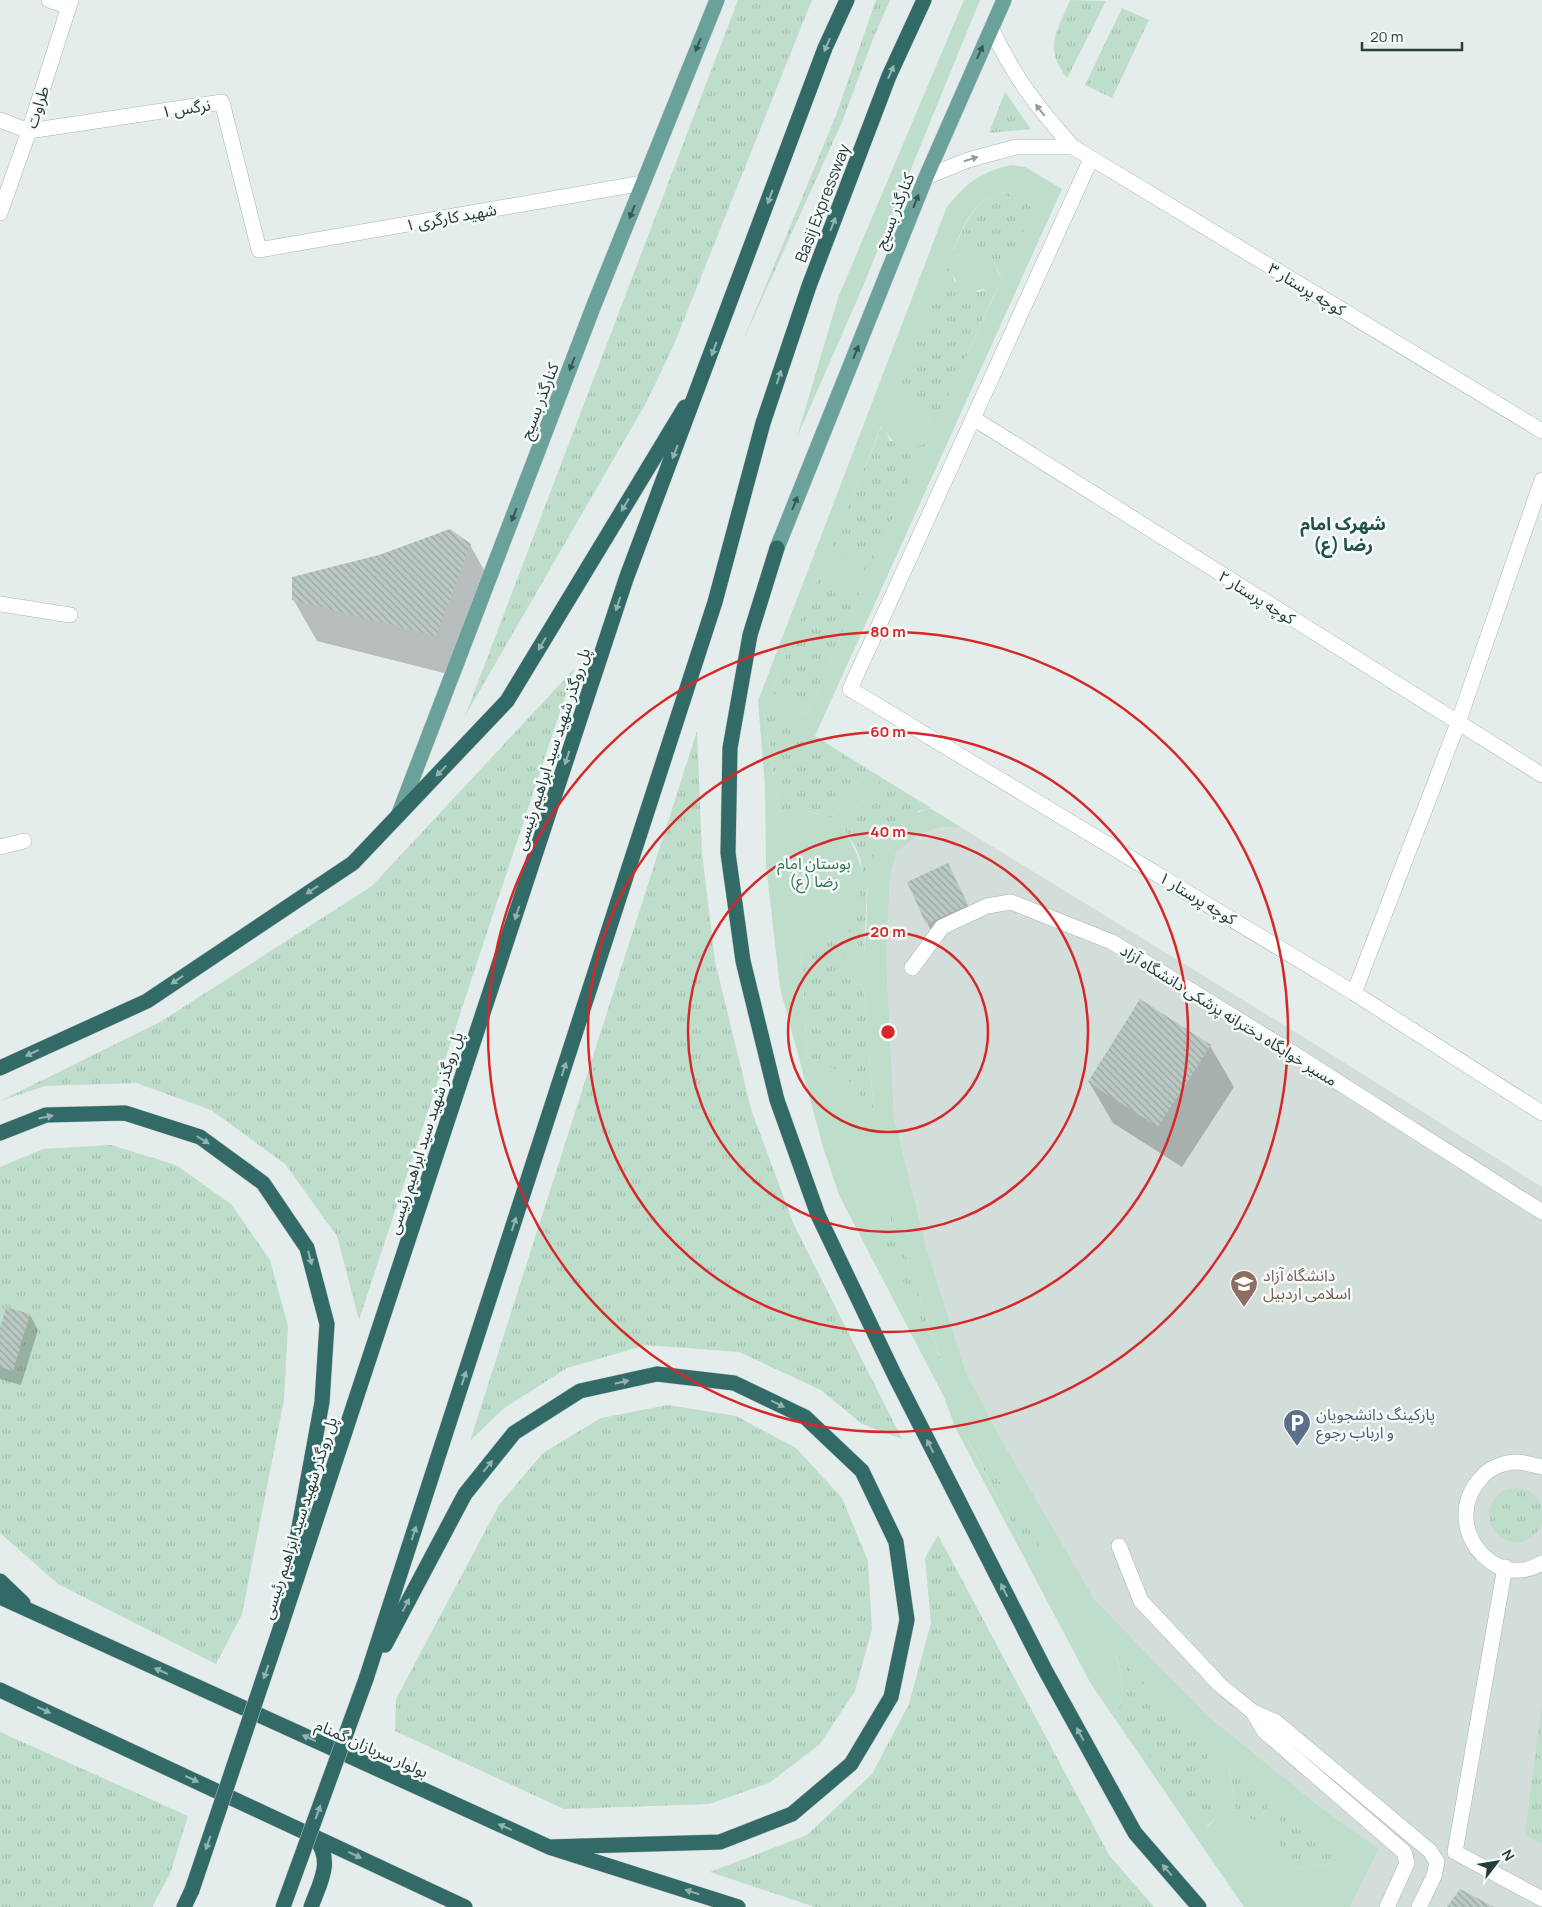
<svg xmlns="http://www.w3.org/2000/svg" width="1542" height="1907" font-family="Manrope,'Noto Sans Arabic',sans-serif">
  <defs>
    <pattern id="grass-tufts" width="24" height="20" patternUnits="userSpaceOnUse" patternTransform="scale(1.25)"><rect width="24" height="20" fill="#beddcb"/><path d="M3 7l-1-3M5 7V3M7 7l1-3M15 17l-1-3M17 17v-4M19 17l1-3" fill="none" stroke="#a3bfaf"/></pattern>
    <pattern id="building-back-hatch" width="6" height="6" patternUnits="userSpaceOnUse" patternTransform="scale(1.25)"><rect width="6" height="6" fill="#bac8c4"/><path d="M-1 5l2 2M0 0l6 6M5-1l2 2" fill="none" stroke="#97a4a0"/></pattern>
  </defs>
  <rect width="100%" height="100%" fill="#e4edeb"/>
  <path fill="#d3ddda" d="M942 827 962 828 1302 1036 1542 1187V1907H1350L1379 1849 1320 1807 1209 1717 1095 1600 998 1434 965 1370 926 1246 894 1117 886 953 890 878 896 853 919 834Z"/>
  <path fill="url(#grass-tufts)" d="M738 0H812L673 347 646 403 465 716Z
    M876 0H890L873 39 842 122 742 343 835 118Z
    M1070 0 1106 1 1067 78C1043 47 1057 32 1070 0Z
    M1122 8 1149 20 1112 98 1085 85Z
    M1005 92 1031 129 989 133Z
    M1005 192 1035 208 1001 278 994 262 963 254 958 256 953 251C968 220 970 202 1005 192Z
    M947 267 951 271 955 282 979 292 991 287 997 288 933 430C930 416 926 408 912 403L888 411Z
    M883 424 890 441 928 442 866 576 827 557Z
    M823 566 862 587 807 715 771 692Z
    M574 669 359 1320 337 1236 285 1164 211 1110 136 1083 45 1086 0 1101 160 1022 372 886Z
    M763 706 868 770 830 819 810 811 780 815Z
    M697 731 702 852 715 961 751 1109 794 1225 902 1439 862 1424 821 1390 739 1352 646 1345 567 1368 503 1409 470 1441Z
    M882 778 931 808 918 811 867 889 864 955 843 922C858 904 868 877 858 853 854 844 847 835 842 826Z
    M829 934 864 991 874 1115C852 1086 844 1068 807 1057L801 948Z
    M111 1145 176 1165 231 1204 270 1260 288 1326 284 1400 242 1614 216 1664 58 1584 0 1533V1167L43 1149Z
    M892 1213 944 1370 886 1246Z
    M668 1405 736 1416 796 1448 842 1498 868 1561 872 1629 855 1691 820 1744 769 1783 709 1804 564 1809 395 1731 396 1699 499 1505 543 1453 601 1418Z
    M968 1440 977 1445 1050 1562 1025 1549Z
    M1489 1515a27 27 0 1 1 54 0a27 27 0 1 1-54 0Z
    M938 1535 1109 1855 1154 1907H815L710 1872 807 1835 872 1774 909 1704 931 1623 925 1558Z
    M1117 1655 1206 1744 1221 1812 1206 1827 1117 1716 1123 1693Z
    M1542 1704V1844L1525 1835Z
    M0 1732 188 1816 170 1874 152 1907H0Z
    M1228 1761 1273 1801 1257 1822 1236 1812Z
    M1285 1811 1355 1859 1293 1870 1271 1831Z"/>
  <path fill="#beddcb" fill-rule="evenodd" d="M964 0H980L861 291 797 437 838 298Z
    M1011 165 1025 167 1062 189 815 736 962 828 942 827 919 834 896 853 890 878 886 953 894 1117 926 1246 965 1370 998 1434 1095 1600 1209 1717 1320 1807 1379 1849 1350 1907H1244L1091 1684 956 1429 944 1397 839 1195 823 1147 780 988 766 865 765 787 758 701 946 209C963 185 982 171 1011 165ZM1005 192 1034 208 1001 278C997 273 997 268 994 263 987 246 970 252 958 256L953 250C967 220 970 202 1005 192ZM947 268C953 272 957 285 963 292 974 292 989 287 997 289L933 429C925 399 914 399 889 410ZM882 425C895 448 901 452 927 443L866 575C860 552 848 552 828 556ZM823 566 837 589 862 587 807 715 771 692ZM763 707 868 770 830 819C809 811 802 806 780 814ZM882 778 931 808C849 832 874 890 864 954L843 922C873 884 864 865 842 826ZM829 935 864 991 874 1114 847 1079 826 1063 807 1057 801 948ZM892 1214 942 1363V1364L886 1246ZM968 1441 977 1445 1049 1561 1025 1549ZM1117 1656 1205 1744 1221 1812 1207 1827 1117 1716 1123 1693ZM1228 1762 1273 1801 1257 1822 1236 1812ZM1285 1811 1355 1859 1293 1870 1271 1831Z"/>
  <path fill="#0003" d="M470 545 493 586 460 677 317 641 293 599Z
    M948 864 975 920 935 938 927 923Z
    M1210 1046 1234 1087 1182 1167 1113 1123 1089 1082Z
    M30 1315 38 1330 21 1385 0 1379V1332Z"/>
  <path fill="url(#building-back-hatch)" d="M450 529 471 544 436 636 292 600V577L379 555Z
    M948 863 968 905 926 924 907 882Z
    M1140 999 1211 1045 1158 1127 1088 1082Z
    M6 1307 30 1314 13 1371 0 1367V1328Z
    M1460 1889 1494 1907H1447Z"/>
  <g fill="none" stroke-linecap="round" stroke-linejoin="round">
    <defs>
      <path id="minor" d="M49 0 69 7
        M991 28C1013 75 1038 109 1073 147L1542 431
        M0 120 29 131 222 102 259 250 643 183
        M1091 159 850 689 1354 993 1542 1113
        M926 177 968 160 1016 147H1073
        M0 213 29 131 71 0
        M973 418 1542 775
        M0 604 70 615
        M0 847 24 841
        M912 968 942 927 987 906 1011 902 1112 942 1288 1050 1542 1212
        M1354 993 1458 723 1542 480
        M1542 1467C1534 1465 1524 1462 1516 1462 1504 1462 1489 1468 1482 1477 1438 1523 1493 1593 1542 1563
        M1119 1546 1141 1601 1220 1685 1253 1712 1276 1722 1430 1851 1437 1862 1434 1876 1419 1907
        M1253 1712 1264 1731 1404 1852 1407 1863 1387 1907
        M1455 1852 1505 1567
        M1455 1852 1542 1899"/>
      <path id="major" d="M777 548 926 177 1004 0
        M398 816 594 305 717 0"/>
      <path id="highway" d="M777 548 750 635 730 748 728 853 743 961 777 1100 818 1215 895 1376 1044 1668 1135 1833 1199 1907
        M0 1068 147 1001 353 863 507 701 685 407
        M0 1133 46 1115 125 1113 200 1137 263 1183 307 1248 327 1324 322 1402 291 1571
        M0 1581 23 1603
        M0 1597 549 1847 738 1907
        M281 1626 626 579 825 48 847 0
        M385 1645 465 1494 514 1433 580 1391 657 1374 734 1383 805 1417 862 1471 896 1542 907 1620 891 1697 851 1764 792 1814 720 1842 549 1847
        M366 1679 715 602 763 423 809 286 889 76 924 0
        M0 1690 465 1907
        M184 1907 192 1890
        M311 1907C321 1880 334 1861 314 1836"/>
    </defs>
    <use href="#minor" stroke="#a7b5b3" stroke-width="16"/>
    <use href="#major" stroke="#c2c9c8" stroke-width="16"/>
    <use href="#highway" stroke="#c2c9c8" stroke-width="16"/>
    <use href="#minor" stroke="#fff" stroke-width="15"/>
    <use href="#major" stroke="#6ba19b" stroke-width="15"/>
    <use href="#highway" stroke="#316a67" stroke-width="15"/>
    <defs>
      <path id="highway-bridge" d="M192 1890 281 1626
        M283 1907 366 1679"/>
    </defs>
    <use href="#highway-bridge" stroke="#c2c9c8" stroke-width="16" stroke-linecap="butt"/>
    <use href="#highway-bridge" stroke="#316a67" stroke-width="15"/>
  </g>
  <defs><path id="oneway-solid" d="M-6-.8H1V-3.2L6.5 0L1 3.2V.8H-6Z" transform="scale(1.25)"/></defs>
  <g fill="#365753">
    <use href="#oneway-solid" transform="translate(698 45) rotate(112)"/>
    <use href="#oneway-solid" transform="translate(980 52) rotate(-66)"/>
    <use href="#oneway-solid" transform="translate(916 201) rotate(-68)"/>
    <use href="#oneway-solid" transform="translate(632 212) rotate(112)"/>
    <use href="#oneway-solid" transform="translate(856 352) rotate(-68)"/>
    <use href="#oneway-solid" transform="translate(572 364) rotate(111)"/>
    <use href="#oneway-solid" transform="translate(795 503) rotate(-68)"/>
    <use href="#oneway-solid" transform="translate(514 515) rotate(111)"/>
  </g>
  <g fill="#93b2b0">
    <use href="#oneway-solid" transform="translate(827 45) rotate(113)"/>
    <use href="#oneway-solid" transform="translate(891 72) rotate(-66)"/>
    <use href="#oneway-solid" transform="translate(770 197) rotate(110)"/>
    <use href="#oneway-solid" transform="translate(833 224) rotate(-69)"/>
    <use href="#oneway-solid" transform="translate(714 349) rotate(110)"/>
    <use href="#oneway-solid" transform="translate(779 377) rotate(-72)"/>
    <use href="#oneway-solid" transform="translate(675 452) rotate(111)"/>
    <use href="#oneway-solid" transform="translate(625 505) rotate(121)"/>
    <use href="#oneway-solid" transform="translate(618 604) rotate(108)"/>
    <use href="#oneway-solid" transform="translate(542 644) rotate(121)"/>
    <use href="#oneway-solid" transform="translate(567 758) rotate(108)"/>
    <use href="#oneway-solid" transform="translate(441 771) rotate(134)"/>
    <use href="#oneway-solid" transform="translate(312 890) rotate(146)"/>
    <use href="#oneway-solid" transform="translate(517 913) rotate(108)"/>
    <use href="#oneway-solid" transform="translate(177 980) rotate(146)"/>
    <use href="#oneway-solid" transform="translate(32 1053) rotate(155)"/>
    <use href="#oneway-solid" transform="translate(564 1069) rotate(-72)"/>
    <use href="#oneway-solid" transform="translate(46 1117) rotate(-12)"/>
    <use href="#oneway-solid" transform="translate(203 1140) rotate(32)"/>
    <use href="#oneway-solid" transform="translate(514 1224) rotate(-72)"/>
    <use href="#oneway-solid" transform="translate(310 1258) rotate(75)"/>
    <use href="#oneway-solid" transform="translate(464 1378) rotate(-72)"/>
    <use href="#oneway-solid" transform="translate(622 1382) rotate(-13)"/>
    <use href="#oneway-solid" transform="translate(778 1404) rotate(26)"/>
    <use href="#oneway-solid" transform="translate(930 1446) rotate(-117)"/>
    <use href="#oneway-solid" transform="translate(488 1466) rotate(-51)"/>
    <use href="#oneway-solid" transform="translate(414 1533) rotate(-72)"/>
    <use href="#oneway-solid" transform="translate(1004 1590) rotate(-117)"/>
    <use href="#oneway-solid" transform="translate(406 1605) rotate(-62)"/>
    <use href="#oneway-solid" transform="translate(161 1671) rotate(-156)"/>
    <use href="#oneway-solid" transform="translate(266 1672) rotate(109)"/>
    <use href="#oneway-solid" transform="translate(44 1710) rotate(25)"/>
    <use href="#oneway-solid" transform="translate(1080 1734) rotate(-119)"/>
    <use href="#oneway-solid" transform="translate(309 1738) rotate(-156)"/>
    <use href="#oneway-solid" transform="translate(192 1779) rotate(25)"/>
    <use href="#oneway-solid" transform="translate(318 1812) rotate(-70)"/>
    <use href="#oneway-solid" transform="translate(505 1827) rotate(-156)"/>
    <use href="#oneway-solid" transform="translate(208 1843) rotate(109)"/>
    <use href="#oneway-solid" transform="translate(355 1855) rotate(25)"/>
    <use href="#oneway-solid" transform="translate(1167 1870) rotate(-131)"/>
    <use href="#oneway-solid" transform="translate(692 1892) rotate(-163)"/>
  </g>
  <g fill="#929e9d">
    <use href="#oneway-solid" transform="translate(1040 110) rotate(-128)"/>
    <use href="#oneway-solid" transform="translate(971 159) rotate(-18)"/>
  </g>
  <g fill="none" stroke="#d62828" stroke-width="2.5">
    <circle cx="888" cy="1032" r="100"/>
    <circle cx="888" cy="1032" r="200"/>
    <circle cx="888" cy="1032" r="300"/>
    <circle cx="888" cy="1032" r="400"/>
  </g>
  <defs>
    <symbol id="university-pin" viewBox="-11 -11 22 30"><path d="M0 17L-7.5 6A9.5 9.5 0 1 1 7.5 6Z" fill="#8d6e63" stroke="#f5faf8"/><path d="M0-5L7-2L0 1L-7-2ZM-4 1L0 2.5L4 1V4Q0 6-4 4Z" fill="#fff"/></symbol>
    <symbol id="parking-pin" viewBox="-11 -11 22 30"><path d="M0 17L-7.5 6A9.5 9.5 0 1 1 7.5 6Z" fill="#5c6f8a" stroke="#f5faf8"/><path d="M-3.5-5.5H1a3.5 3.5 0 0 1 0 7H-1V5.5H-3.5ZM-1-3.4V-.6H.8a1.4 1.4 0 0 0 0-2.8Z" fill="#fff"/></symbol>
  </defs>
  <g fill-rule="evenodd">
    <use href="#university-pin" x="1228" y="1268" width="32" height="43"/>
    <use href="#parking-pin" x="1281" y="1407" width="32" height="43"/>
  </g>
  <g text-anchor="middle" stroke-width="5" stroke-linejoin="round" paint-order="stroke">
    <g font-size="16" fill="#243e3b" stroke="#f5faf8">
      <text transform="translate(37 107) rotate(-72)" y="6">طراوت</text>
      <text transform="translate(186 108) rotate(-9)" y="6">نرگس ۱</text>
      <text transform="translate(822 203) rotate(-69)" y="6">Basij Expressway</text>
      <text transform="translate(894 211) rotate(-68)" y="6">کنارگذر بسیج</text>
      <text transform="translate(451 217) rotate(-10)" y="6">شهید کارگری ۱</text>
      <text transform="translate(1307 289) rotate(31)" y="6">کوچه پرستار ۳</text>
      <text transform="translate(539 401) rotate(-69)" y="6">کنارگذر بسیج</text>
      <text transform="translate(1257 597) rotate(32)" y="6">کوچه پرستار ۲</text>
      <text transform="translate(552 749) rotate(-72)" y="6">پل روگذر شهید سید ابراهیم رئیسی</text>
      <text transform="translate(1198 898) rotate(31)" y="6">کوچه پرستار ۱</text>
      <text transform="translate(1229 1015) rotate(32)" y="6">مسیر خوابگاه دخترانه پزشکی دانشگاه آزاد</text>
      <text transform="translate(425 1133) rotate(-72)" y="6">پل روگذر شهید سید ابراهیم رئیسی</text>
      <text transform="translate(299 1518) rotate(-72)" y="6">پل روگذر شهید سید ابراهیم رئیسی</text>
      <text transform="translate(372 1748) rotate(24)" y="6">بولوار سربازان گمنام</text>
    </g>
    <g font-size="16" fill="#307454" stroke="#f5faf8">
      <text x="814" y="869">بوستان امام<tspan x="814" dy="18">رضا (ع)</tspan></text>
    </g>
    <g font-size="16" fill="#785e54" stroke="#f5faf8" text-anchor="start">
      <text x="1263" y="1281">دانشگاه آزاد<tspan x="1263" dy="18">اسلامی اردبیل</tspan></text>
    </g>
    <g font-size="16" fill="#4e5e75" stroke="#f5faf8" text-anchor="start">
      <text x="1316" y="1420">پارکینگ دانشجویان<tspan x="1316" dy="18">و ارباب رجوع</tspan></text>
    </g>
    <g font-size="18" font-weight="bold" fill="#21504c" stroke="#f5faf8">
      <text x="1343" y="530">شهرک امام<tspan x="1343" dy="21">رضا (ع)</tspan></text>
    </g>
  </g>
  <circle cx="888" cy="1032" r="8" fill="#d62828" stroke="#f5faf8" stroke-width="2.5"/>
  <g font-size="15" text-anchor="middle" font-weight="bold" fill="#d62828" stroke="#f5faf8" stroke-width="5" stroke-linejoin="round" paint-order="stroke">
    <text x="888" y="637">80 m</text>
    <text x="888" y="737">60 m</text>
    <text x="888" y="837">40 m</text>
    <text x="888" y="937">20 m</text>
  </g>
  <g transform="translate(1497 1862) rotate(59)" stroke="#f5faf8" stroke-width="4" paint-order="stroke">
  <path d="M0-4L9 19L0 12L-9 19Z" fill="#243e3b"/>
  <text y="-8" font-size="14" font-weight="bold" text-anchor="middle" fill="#243e3b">N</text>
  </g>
  <path d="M1362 42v8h100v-8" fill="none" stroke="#243e3b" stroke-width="2.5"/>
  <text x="1370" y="42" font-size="15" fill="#243e3b" stroke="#f5faf8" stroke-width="4" paint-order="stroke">20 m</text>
</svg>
